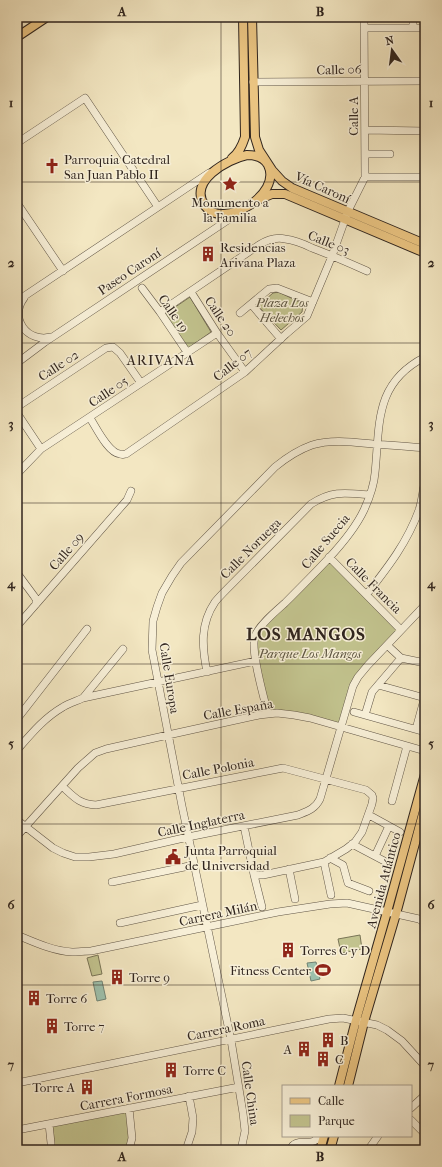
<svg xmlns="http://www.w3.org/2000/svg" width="442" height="1167" font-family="'IM FELL French Canon',serif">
  <rect width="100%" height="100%" fill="#f3e7c2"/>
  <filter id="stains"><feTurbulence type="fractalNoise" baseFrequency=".005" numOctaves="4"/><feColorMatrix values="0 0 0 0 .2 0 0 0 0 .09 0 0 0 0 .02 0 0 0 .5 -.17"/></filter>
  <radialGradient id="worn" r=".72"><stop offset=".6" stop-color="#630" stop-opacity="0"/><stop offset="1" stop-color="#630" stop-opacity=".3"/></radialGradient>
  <path fill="#c2c38e" stroke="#797456" d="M279 292 303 304 302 312 281 330 258 306 273 293Z
    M190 297 211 332 187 349 165 314Z
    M329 557 401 630 358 677 342 727 310 718 268 714 254 644 259 630Z
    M360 935 362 949 341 953 338 939Z
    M98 955 102 974 92 976 87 958Z
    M128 1110 130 1125 128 1150H52L50 1125Z"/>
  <path fill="#9dc1ad" stroke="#718374" d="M316 962 320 979 311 981 307 963Z
    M102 981 106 999 97 1001 93 982Z"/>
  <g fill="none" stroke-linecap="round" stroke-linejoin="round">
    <defs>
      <path id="minor" d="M364 28H425
        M413 28V17
        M253 82 425 81
        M365 130 425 131
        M17 143 85 98 158 207
        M365 154H390
        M365 177H425
        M17 203 63 271
        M142 288 160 312 187 352
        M191 292 217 333 245 372
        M24 298C9 318 27 343 51 337
        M17 301 209 173
        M251 304 281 339
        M160 312 259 245C267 240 276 237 285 239 295 240 304 244 312 248 331 255 349 263 367 271
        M240 313 269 289 277 288 313 302
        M17 363 45 342 240 212
        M17 407 106 348 113 347 120 353 141 383
        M17 413 41 449
        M90 418C96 427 108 453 120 454 122 455 124 454 126 454L245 372 286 334 307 316 332 256 348 211 365 177 364 17
        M17 474 41 449 217 333
        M329 557 401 630
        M17 573 34 596 36 599V604
        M367 594C388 567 407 543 419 510 422 501 423 490 425 480
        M17 626 127 500 131 491
        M387 645 401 658 425 663
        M207 672C202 647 200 624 215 602 219 597 224 592 228 588L311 504C333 490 346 493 370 495
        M378 685 425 698
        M83 698 123 649
        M354 712 425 732
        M268 714C264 698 250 650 255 636 259 625 276 611 285 603 300 588 314 574 328 559 342 544 355 529 364 510 369 499 374 486 375 473 380 424 374 383 425 357
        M365 715 372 692 401 658
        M17 719 87 629
        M416 729 425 696
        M17 750C31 734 44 718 63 707 69 703 77 701 83 698L256 661
        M62 786C74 797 79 804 96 805L283 768 366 790 372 795 373 798 372 804 362 832 355 842 346 849 324 862 263 875H254L244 826
        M392 801 407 746
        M369 815 400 832
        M17 820 53 848 63 853 75 857H89L114 854 188 837 298 815C308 811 315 809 320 799L353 686 358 677 368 665 425 605
        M17 836 78 768 95 753 106 749 168 735 259 715 277 713 294 715 310 718 425 751
        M352 844 388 863
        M375 856 389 826
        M330 858 343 865 348 883 369 891
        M324 862 331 895
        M289 869 295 899
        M254 875 262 907
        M112 882 194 865
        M120 923 202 905
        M17 935C34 942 53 951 72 952 78 952 85 951 91 951L278 912 330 904 347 903 419 919 425 923
        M17 1083 329 1019 343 1018 377 1025 387 1030 402 1041 425 1066
        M411 1108 425 1095
        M411 1120 425 1134
        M49 1124 51 1143V1150
        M17 1130 239 1087
        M129 1150 132 1138 129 1108
        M186 1150 192 1132 193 1118 189 1096
        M241 1150 245 1131 243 1113 231 1040 182 806 152 650 153 621 157 607 162 593 172 576 181 563 275 467C286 458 298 450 312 445 331 439 353 442 373 444 390 445 408 446 425 448
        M290 1150C295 1137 308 1146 316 1140L317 1136
        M368 1150 378 1136"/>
      <path id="major" d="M252 17 255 137 259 150 272 170 282 181 292 188 425 244
        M17 19 19 17
        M17 37 47 17
        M247 155C255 155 264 157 268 165 283 195 222 230 205 206 187 181 228 159 247 155Z
        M232 158C239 153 242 146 245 137L243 17
        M260 199 272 194H285L425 253
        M339 1086 356 1020 387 912 425 774
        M348 1086 364 1022 396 914 425 806
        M320 1150 324 1136
        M330 1150 334 1136"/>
    </defs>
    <use href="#minor" stroke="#615647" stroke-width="8"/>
    <use href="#major" stroke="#30251e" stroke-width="10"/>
    <use href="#minor" stroke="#f7efd7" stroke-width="7"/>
    <use href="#major" stroke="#eac481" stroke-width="8"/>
  </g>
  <path fill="none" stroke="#30251e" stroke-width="1" stroke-opacity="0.55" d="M221 17V1150M17 182H425M17 343H425M17 503H425M17 664H425M17 824H425M17 985H425"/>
  <defs>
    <symbol id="church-bare" viewBox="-9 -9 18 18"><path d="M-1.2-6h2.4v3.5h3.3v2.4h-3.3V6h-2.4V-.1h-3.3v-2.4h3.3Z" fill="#8f2418" stroke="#f7efd7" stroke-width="2.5" paint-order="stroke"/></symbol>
    <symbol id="sight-bare" viewBox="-9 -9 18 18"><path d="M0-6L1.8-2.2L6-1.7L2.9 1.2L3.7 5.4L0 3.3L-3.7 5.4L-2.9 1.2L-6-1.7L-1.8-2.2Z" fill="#8f2418" stroke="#f7efd7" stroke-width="2.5" paint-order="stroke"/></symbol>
    <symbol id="building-bare" viewBox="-9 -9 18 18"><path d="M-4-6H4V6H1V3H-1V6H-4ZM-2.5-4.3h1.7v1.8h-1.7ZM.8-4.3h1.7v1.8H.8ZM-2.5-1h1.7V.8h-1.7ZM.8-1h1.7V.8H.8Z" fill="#8f2418" stroke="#f7efd7" stroke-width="2.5" paint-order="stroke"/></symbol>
    <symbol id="civic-bare" viewBox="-9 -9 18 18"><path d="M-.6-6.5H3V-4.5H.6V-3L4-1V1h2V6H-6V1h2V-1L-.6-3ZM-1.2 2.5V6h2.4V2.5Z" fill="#8f2418" stroke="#f7efd7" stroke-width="2.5" paint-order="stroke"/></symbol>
    <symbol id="stadium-bare" viewBox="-9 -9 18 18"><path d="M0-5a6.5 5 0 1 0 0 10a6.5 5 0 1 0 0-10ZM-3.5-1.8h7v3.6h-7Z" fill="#8f2418" stroke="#f7efd7" stroke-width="2.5" paint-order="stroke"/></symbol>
  </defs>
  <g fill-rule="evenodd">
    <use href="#church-bare" x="41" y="155" width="22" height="22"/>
    <use href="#sight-bare" x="219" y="173" width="22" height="22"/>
    <use href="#building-bare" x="197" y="243" width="22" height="22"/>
    <use href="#civic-bare" x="162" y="846" width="22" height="22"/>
    <use href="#building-bare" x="277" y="939" width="22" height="22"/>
    <use href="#stadium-bare" x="312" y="959" width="22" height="22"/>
    <use href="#building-bare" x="106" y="966" width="22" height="22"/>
    <use href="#building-bare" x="23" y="987" width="22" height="22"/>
    <use href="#building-bare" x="41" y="1015" width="22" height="22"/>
    <use href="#building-bare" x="317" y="1029" width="22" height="22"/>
    <use href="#building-bare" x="293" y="1038" width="22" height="22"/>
    <use href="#building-bare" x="312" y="1048" width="22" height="22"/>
    <use href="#building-bare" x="160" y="1059" width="22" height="22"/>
    <use href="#building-bare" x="76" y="1076" width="22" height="22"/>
  </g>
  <g text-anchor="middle" stroke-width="3" stroke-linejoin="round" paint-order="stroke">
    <g font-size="13" fill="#30251e" stroke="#f7efd7">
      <text transform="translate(339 69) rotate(-1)" y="5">Calle 06</text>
      <text transform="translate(353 116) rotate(-90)" y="5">Calle A</text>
      <text transform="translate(323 187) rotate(24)" y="5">Vía Caroní</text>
      <text transform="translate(329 242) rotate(22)" y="5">Calle 03</text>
      <text transform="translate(129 271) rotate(-34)" y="5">Paseo Caroní</text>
      <text transform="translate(174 313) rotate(55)" y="5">Calle 19</text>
      <text transform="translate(221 316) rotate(56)" y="5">Calle 20</text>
      <text transform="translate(232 364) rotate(-38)" y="5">Calle 07</text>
      <text transform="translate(58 365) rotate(-33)" y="5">Calle 02</text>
      <text transform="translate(108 391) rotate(-34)" y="5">Calle 05</text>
      <text transform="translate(325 541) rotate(-50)" y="5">Calle Suecia</text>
      <text transform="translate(250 548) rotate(-45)" y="5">Calle Noruega</text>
      <text transform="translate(66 551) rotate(-49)" y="5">Calle 09</text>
      <text transform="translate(374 585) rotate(45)" y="5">Calle Francia</text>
      <text transform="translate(170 678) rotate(81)" y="5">Calle Europa</text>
      <text transform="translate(238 709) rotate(-10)" y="5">Calle España</text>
      <text transform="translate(218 768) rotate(-11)" y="5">Calle Polonia</text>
      <text transform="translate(201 823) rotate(-12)" y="5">Calle Inglaterra</text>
      <text transform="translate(383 880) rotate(-75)" y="5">Avenida Atlántico</text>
      <text transform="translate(218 913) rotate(-12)" y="5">Carrera Milán</text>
      <text transform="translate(226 1028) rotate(-12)" y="5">Carrera Roma</text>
      <text transform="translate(251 1093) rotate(82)" y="5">Calle China</text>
      <text transform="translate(126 1097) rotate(-11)" y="5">Carrera Formosa</text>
    </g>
    <g font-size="13" fill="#30251e" stroke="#f7efd7" text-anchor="start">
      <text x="64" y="164">Parroquia Catedral<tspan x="64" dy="15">San Juan Pablo II</tspan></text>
      <text x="230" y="207" text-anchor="middle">Monumento a<tspan x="230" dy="15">la Familia</tspan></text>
      <text x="220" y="252">Residencias<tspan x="220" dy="15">Arivana Plaza</tspan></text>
      <text x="185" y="855">Junta Parroquial<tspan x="185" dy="15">de Universidad</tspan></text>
      <text x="300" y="955">Torres C y D</text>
      <text x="311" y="975" text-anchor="end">Fitness Center</text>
      <text x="129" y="982">Torre 9</text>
      <text x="46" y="1003">Torre 6</text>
      <text x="64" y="1031">Torre 7</text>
      <text x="340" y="1045">B</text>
      <text x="292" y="1054" text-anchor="end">A</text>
      <text x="335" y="1064">C</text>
      <text x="183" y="1075">Torre C</text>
      <text x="75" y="1092" text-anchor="end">Torre A</text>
    </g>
    <g font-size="13" font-style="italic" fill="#5c5440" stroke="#f7efd7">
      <text x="282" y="307">Plaza Los<tspan x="282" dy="15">Helechos</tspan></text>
      <text x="310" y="658">Parque Los Mangos</text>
    </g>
    <g font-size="14" letter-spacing="1" fill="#30251e" stroke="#f7efd7">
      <text x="161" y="365">ARIVANA</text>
    </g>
    <g font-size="17" font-weight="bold" letter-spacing="1" fill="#30251e" stroke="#f7efd7">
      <text x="306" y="640">LOS MANGOS</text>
    </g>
  </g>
  <rect width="442" height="1167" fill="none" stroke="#f3e7c2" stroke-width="44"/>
  <rect x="282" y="1085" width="130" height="52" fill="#f7efd7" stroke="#a79e8d"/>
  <rect x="290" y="1098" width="20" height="6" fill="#eac481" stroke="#a79e8d"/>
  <text x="318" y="1105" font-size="12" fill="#30251e">Calle</text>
  <rect x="290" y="1115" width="20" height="12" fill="#c2c38e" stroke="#a79e8d"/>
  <text x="318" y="1125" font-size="12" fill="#30251e">Parque</text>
  <g transform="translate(392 50) rotate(346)" stroke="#f7efd7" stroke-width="3" paint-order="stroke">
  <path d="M0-3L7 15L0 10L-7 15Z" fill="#30251e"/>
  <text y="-6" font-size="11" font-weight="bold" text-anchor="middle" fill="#30251e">N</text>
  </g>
  <rect x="22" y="22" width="398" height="1123" fill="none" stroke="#30251e" stroke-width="1.5"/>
  <g font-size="13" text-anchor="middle" font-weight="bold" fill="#30251e">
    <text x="122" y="16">A</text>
    <text x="320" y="16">B</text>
    <text x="11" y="107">1</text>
    <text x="431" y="107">1</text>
    <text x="11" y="267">2</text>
    <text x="431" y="267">2</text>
    <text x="11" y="428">3</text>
    <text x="431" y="428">3</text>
    <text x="11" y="588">4</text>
    <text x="431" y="588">4</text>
    <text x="11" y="748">5</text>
    <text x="431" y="748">5</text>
    <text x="11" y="909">6</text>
    <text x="431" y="909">6</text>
    <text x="11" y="1069">7</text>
    <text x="431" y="1069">7</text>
    <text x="122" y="1161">A</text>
    <text x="320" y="1161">B</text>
  </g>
  <rect width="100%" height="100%" filter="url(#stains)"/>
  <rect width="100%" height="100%" fill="url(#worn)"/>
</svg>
